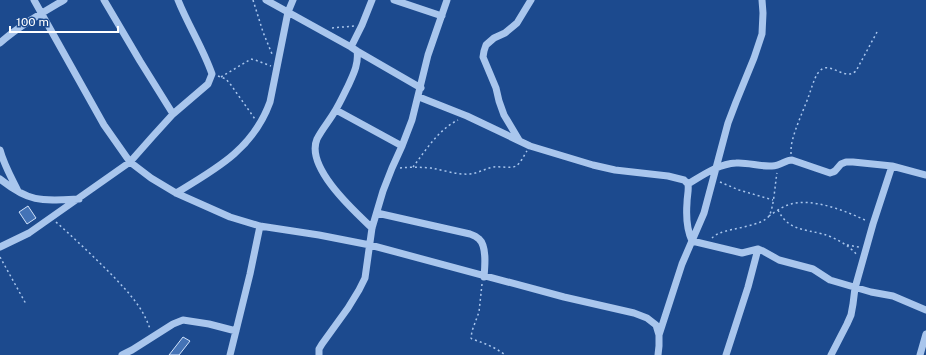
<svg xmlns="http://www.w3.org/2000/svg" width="926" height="355" font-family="'Public Sans',sans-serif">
  <rect width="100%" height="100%" fill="#1c4a8e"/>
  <path fill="#4473b6" stroke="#cfe1fa" d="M28 206 36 218 27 224 19 212Z
    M183 337 190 341 179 355H169Z"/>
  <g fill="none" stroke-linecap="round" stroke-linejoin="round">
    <path stroke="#a9c6ed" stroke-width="1.5" stroke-dasharray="2 3" stroke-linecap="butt" d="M253 0 263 32 272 54
      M332 28 354 26
      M218 76 226 79 231 85 255 119
      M221 77 251 59 255 60 271 66
      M791 154C791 150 791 146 792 142 795 129 801 116 806 103 810 94 812 84 817 74 819 72 821 69 824 68 835 66 846 80 856 71L877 32
      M413 167C426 150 438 130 458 120
      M400 168C410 167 420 167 431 168 443 170 457 175 470 174 479 173 486 168 494 167 501 166 510 169 516 166 521 163 524 155 527 151
      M720 182 739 190 773 200
      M778 210C788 230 803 229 823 234 834 237 850 246 857 255
      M769 216C775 212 783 206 791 204 814 198 846 211 867 221
      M56 222C75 239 94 257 112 275 127 291 143 307 150 329
      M712 238C714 236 717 234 720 233 732 228 762 226 769 216 774 207 775 184 777 173
      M847 245 859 247
      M0 257 26 304
      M482 284 479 312 472 331 471 338 472 339C484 343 495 347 505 355"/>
    <path stroke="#a9c6ed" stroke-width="7" d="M34 0 104 125 130 162 151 178 176 193 230 217 260 226 319 235 370 245 564 297 634 313 647 318 656 325 659 335V346L658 355
      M104 0 140 61 173 114
      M266 0 351 47 357 51C359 64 353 75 348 86 344 94 340 103 335 111 330 120 322 129 317 139 305 167 354 211 372 228
      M394 0 442 16
      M0 43C19 26 42 13 64 0
      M351 47 362 25 372 0
      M357 51 421 88
      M419 97 467 116 530 146 593 165 615 170 668 176 684 180 688 184C689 191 687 196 687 203 686 216 687 230 692 241L742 253 758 249 763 251 779 260 813 269 830 280 871 292 893 296 926 310
      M336 110 402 146
      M519 140 504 115 499 101 496 88 483 57 484 51 486 45 494 38 505 33 517 23 531 0
      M0 150C4 165 11 177 18 191
      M0 179C30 203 42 201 79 199
      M688 184C703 175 718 164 736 163 748 162 760 167 772 166 781 166 785 160 792 160L830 173 833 172 835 171 841 164 846 162H853L892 166 926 175
      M176 193C216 169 253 149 270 102L288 12 293 0
      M377 213 470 234C473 235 477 237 479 239 487 246 485 266 484 277
      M0 247 29 233 130 162 153 136 173 114 208 84 212 74C203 48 188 25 178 0
      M659 335 682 264 704 213 728 123 736 102 754 58 762 34 763 13 762 0
      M122 355 132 350 173 324 183 320 209 324 236 331
      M230 355 250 274 260 226
      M319 355V349L322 344 348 308 359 290 365 278 372 228 383 191 392 168 402 146 412 120 428 55 447 0
      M726 355 748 287 758 249
      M831 355 847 324 851 315 853 304 855 288 873 224 892 166
      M920 355 926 334"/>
  </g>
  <path d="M10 26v6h108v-6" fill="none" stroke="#ffffff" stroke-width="2"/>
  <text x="16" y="26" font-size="12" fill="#ffffff" stroke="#1c4a8e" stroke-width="3" paint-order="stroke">100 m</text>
</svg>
